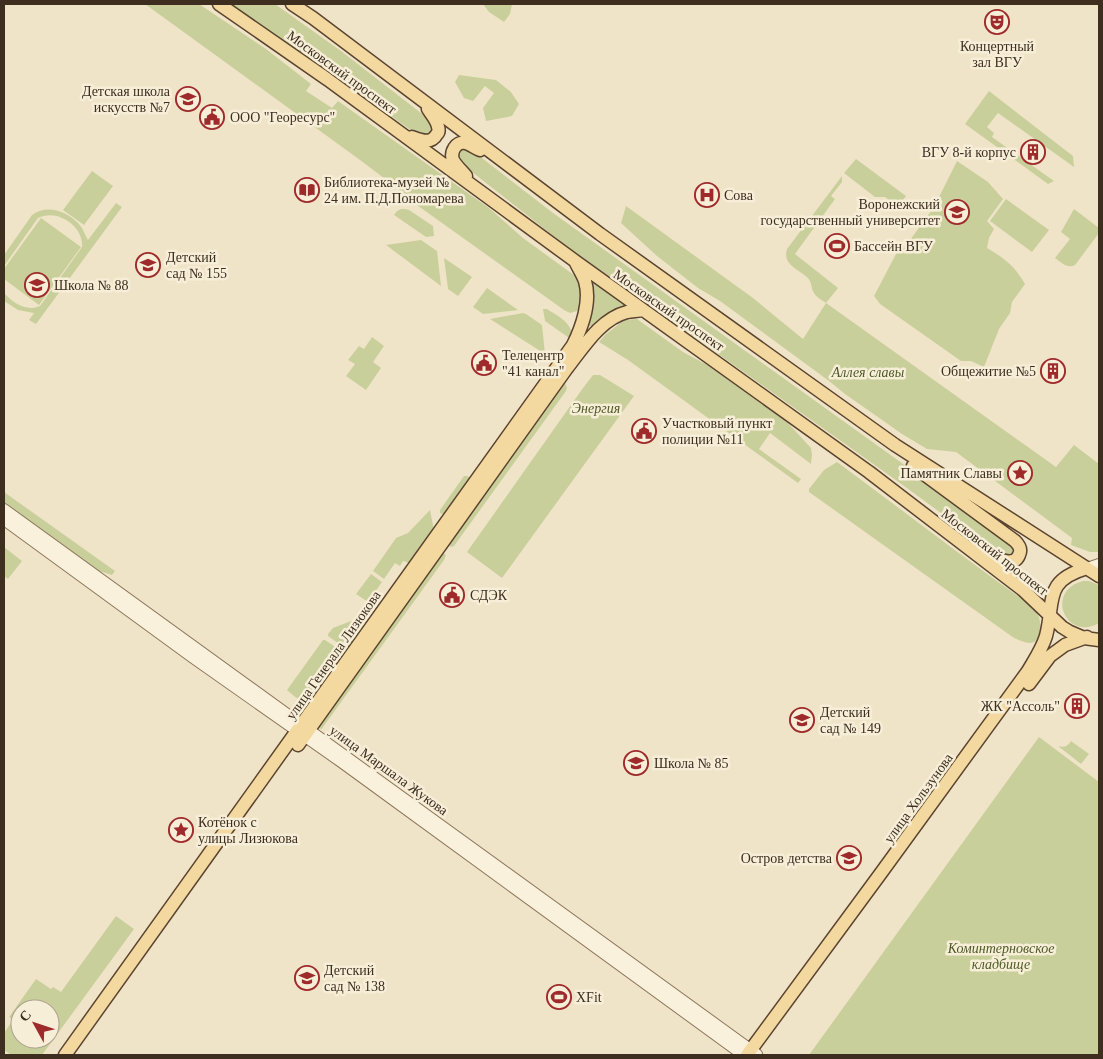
<svg xmlns="http://www.w3.org/2000/svg" width="1103" height="1059" font-family="Georgia,serif">
  <rect width="100%" height="100%" fill="#f0e4c8"/>
  <path fill="#c9cf9b" fill-rule="evenodd" d="M145 4H199L266 49 311 84 306 91 332 108 338 101 489 208 523 238 578 278 582 288 580 308 577 311 570 313 564 310 414 203 405 194 360 160Z
    M230 4H275L341 51 430 120 434 133 419 136 362 95 343 85Z
    M483 4H512L510 14 504 22 489 12Z
    M459 75 496 80 511 92 519 104 512 116 486 121 483 108 494 93 485 86 473 101 464 98 455 82Z
    M989 91 1073 156 1074 167 998 113 987 127 994 133 992 137 1054 181 1048 184 965 124Z
    M469 148 553 213 1012 542 1016 544 1015 557 1002 555 982 543 900 483 569 248 458 161V149Z
    M856 159 906 196 898 207 885 197H875L844 173Z
    M957 161 988 182 1003 199 987 221 994 229 989 238 987 248C1004 258 1015 266 1025 284L1012 302 1010 313 999 329 984 367 971 361H961L880 304 874 296 896 254 905 247 934 207Z
    M92 171 113 186 84 225 63 210Z
    M842 176V182L831 196 835 199 795 254 838 288 826 303 1056 467 1074 445 1099 464V552H1090L1071 545 1072 538 956 452 927 449 902 434 845 394 829 381 720 301 698 288 657 256 621 223 626 206 753 298 803 339 826 303C822 300 816 297 814 293 811 289 812 282 808 278 799 269 782 265 787 249Z
    M1006 199 1049 230 1032 252 990 221Z
    M116 203 122 207 36 324 29 320 34 313 18 310 4 301V293C13 303 27 312 40 306L82 247C84 226 57 208 38 218L4 266V255L32 215C47 204 66 211 78 223 83 228 85 235 88 240Z
    M401 209H405L409 210 433 226 434 236 426 237 394 215 397 211Z
    M1074 209 1099 228V233L1075 265C1067 269 1062 263 1055 258L1070 239 1061 232Z
    M41 218 81 247 39 305 4 279V269Z
    M421 240 437 251 441 286 386 245Z
    M444 258 472 277 458 296 448 289Z
    M590 279 627 306 594 326H589L587 323Z
    M487 288 518 310 483 314 473 307Z
    M543 309H547C559 317 574 323 572 340L545 321Z
    M523 313 526 314 542 325 545 354 490 319Z
    M637 319 683 352 709 366 788 423 811 448 812 455 811 464 770 433 759 449 801 479 798 483 628 360 599 342 605 335 624 320Z
    M372 337 384 346 373 362 381 368 366 390 346 376 355 364 348 360 359 346 364 349Z
    M593 375H600L634 396 502 578 467 552 583 388Z
    M563 383H565L567 388 566 391 454 546 451 547 448 545Z
    M837 462C901 509 964 558 1029 604 1032 607 1035 609 1037 613 1042 621 1043 642 1030 643 1024 643 1019 640 1014 638L809 492V489L824 470Z
    M464 476H467L471 478 444 515 440 513V510Z
    M4 492 115 571 112 575 96 570 4 504Z
    M430 510 434 530 409 563 403 561 400 566 395 563 384 579 373 571 396 538 408 533Z
    M4 547 22 561 8 579 4 576Z
    M443 553 446 555 444 560 323 727 322 729 318 728 440 554Z
    M371 574 382 582 368 602 356 594Z
    M1083 581H1089L1099 585V623C1066 642 1044 591 1083 581Z
    M359 618 361 619C367 632 356 641 349 651L328 636V634L333 628Z
    M323 640H325L346 654 308 706 294 696 287 690Z
    M1039 737 1099 782V1055H809Z
    M1071 741 1089 754 1081 764 1058 746C1064 748 1068 746 1071 741Z
    M116 916 134 929 42 1055H11L4 1050V1033L13 1020 9 1017 36 979 51 989 53 987 61 992ZM20 1009H50V1039H20Z"/>
  <g fill="none" stroke-linecap="round" stroke-linejoin="round">
    <defs>
      <path id="minor" d="M4 509 757 1054
        M4 520 193 658 341 762 511 886 743 1055
        M1087 568 1099 564"/>
      <path id="major" d="M219 4 327 79 575 261 869 472 1023 590 1062 627 1070 632 1084 638 1099 640
        M292 4 313 18 600 234 895 445 1099 576
        M412 137C420 140 431 145 437 134 439 132 439 130 438 127 437 120 431 114 428 109
        M466 176C462 171 456 166 453 160 450 152 456 141 465 143 470 144 475 148 480 150
        M913 466 1015 541C1019 545 1022 549 1019 555 1013 571 987 553 977 548
        M1029 684 1050 656 1065 645 1087 637
        M298 745 567 368C583 348 600 319 627 312 632 311 638 311 643 310
        M65 1055 573 345C582 327 591 301 585 281 583 275 579 269 576 263
        M747 1055 881 873 1028 671C1035 659 1042 649 1046 636 1055 601 1043 581 1087 568"/>
    </defs>
    <use href="#minor" stroke="#8d765c" stroke-width="12"/>
    <use href="#major" stroke="#5b4430" stroke-width="15"/>
    <use href="#minor" stroke="#faf1dc" stroke-width="10"/>
    <use href="#major" stroke="#f3d9a0" stroke-width="12"/>
  </g>
  <defs>
    <symbol id="theatre-ring" viewBox="-11 -11 22 22"><circle r="9.5" fill="#f7eed8" stroke="#9e2a2b" stroke-width="1.5"/><path d="M-5-5.5Q0-4 5-5.5V0Q5 5 0 6Q-5 5-5 0ZM-3.3-2.5H-1v1.5H-3.3ZM1-2.5H3.3v1.5H1ZM-2.8 1Q0 5.5 2.8 1Z" fill="#9e2a2b"/></symbol>
    <symbol id="school-ring" viewBox="-11 -11 22 22"><circle r="9.5" fill="#f7eed8" stroke="#9e2a2b" stroke-width="1.5"/><path d="M0-5L7-2L0 1L-7-2ZM-4 1L0 2.5L4 1V4Q0 6-4 4Z" fill="#9e2a2b"/></symbol>
    <symbol id="civic-ring" viewBox="-11 -11 22 22"><circle r="9.5" fill="#f7eed8" stroke="#9e2a2b" stroke-width="1.5"/><path d="M-.6-6.5H3V-4.5H.6V-3L4-1V1h2V6H-6V1h2V-1L-.6-3ZM-1.2 2.5V6h2.4V2.5Z" fill="#9e2a2b"/></symbol>
    <symbol id="building-ring" viewBox="-11 -11 22 22"><circle r="9.5" fill="#f7eed8" stroke="#9e2a2b" stroke-width="1.5"/><path d="M-4-6H4V6H1V3H-1V6H-4ZM-2.5-4.3h1.7v1.8h-1.7ZM.8-4.3h1.7v1.8H.8ZM-2.5-1h1.7V.8h-1.7ZM.8-1h1.7V.8H.8Z" fill="#9e2a2b"/></symbol>
    <symbol id="library-ring" viewBox="-11 -11 22 22"><circle r="9.5" fill="#f7eed8" stroke="#9e2a2b" stroke-width="1.5"/><path d="M-6-4Q-3-5.5-.7-3.5V5Q-3 3-6 4ZM6-4Q3-5.5 .7-3.5V5Q3 3 6 4Z" fill="#9e2a2b"/></symbol>
    <symbol id="hospital-ring" viewBox="-11 -11 22 22"><circle r="9.5" fill="#f7eed8" stroke="#9e2a2b" stroke-width="1.5"/><path d="M-5-5h3v3.5h4V-5h3V5h-3V1.5h-4V5h-3Z" fill="#9e2a2b"/></symbol>
    <symbol id="university-ring" viewBox="-11 -11 22 22"><circle r="9.5" fill="#f7eed8" stroke="#9e2a2b" stroke-width="1.5"/><path d="M0-5L7-2L0 1L-7-2ZM-4 1L0 2.5L4 1V4Q0 6-4 4Z" fill="#9e2a2b"/></symbol>
    <symbol id="stadium-ring" viewBox="-11 -11 22 22"><circle r="9.5" fill="#f7eed8" stroke="#9e2a2b" stroke-width="1.5"/><path d="M0-5a6.5 5 0 1 0 0 10a6.5 5 0 1 0 0-10ZM-3.5-1.8h7v3.6h-7Z" fill="#9e2a2b"/></symbol>
    <symbol id="sight-ring" viewBox="-11 -11 22 22"><circle r="9.5" fill="#f7eed8" stroke="#9e2a2b" stroke-width="1.5"/><path d="M0-6L1.8-2.2L6-1.7L2.9 1.2L3.7 5.4L0 3.3L-3.7 5.4L-2.9 1.2L-6-1.7L-1.8-2.2Z" fill="#9e2a2b"/></symbol>
  </defs>
  <g fill-rule="evenodd">
    <use href="#theatre-ring" x="983" y="8" width="28" height="28"/>
    <use href="#school-ring" x="174" y="85" width="28" height="28"/>
    <use href="#civic-ring" x="198" y="103" width="28" height="28"/>
    <use href="#building-ring" x="1019" y="138" width="28" height="28"/>
    <use href="#library-ring" x="293" y="176" width="28" height="28"/>
    <use href="#hospital-ring" x="693" y="181" width="28" height="28"/>
    <use href="#university-ring" x="943" y="198" width="28" height="28"/>
    <use href="#stadium-ring" x="823" y="232" width="28" height="28"/>
    <use href="#school-ring" x="134" y="251" width="28" height="28"/>
    <use href="#school-ring" x="23" y="271" width="28" height="28"/>
    <use href="#civic-ring" x="470" y="349" width="28" height="28"/>
    <use href="#building-ring" x="1039" y="357" width="28" height="28"/>
    <use href="#civic-ring" x="630" y="417" width="28" height="28"/>
    <use href="#sight-ring" x="1006" y="459" width="28" height="28"/>
    <use href="#civic-ring" x="438" y="581" width="28" height="28"/>
    <use href="#building-ring" x="1063" y="692" width="28" height="28"/>
    <use href="#school-ring" x="788" y="706" width="28" height="28"/>
    <use href="#school-ring" x="622" y="749" width="28" height="28"/>
    <use href="#sight-ring" x="167" y="816" width="28" height="28"/>
    <use href="#school-ring" x="835" y="844" width="28" height="28"/>
    <use href="#school-ring" x="293" y="964" width="28" height="28"/>
    <use href="#stadium-ring" x="545" y="983" width="28" height="28"/>
  </g>
  <g text-anchor="middle" stroke-width="5" stroke-linejoin="round" paint-order="stroke">
    <g font-size="14" fill="#3d2e20" stroke="#f7eed8" text-anchor="start">
      <text x="997" y="51" text-anchor="middle">Концертный<tspan x="997" dy="16">зал ВГУ</tspan></text>
      <text x="170" y="96" text-anchor="end">Детская школа<tspan x="170" dy="16">искусств №7</tspan></text>
      <text x="230" y="122">ООО "Георесурс"</text>
      <text x="1016" y="157" text-anchor="end">ВГУ 8-й корпус</text>
      <text x="324" y="187">Библиотека-музей №<tspan x="324" dy="16">24 им. П.Д.Пономарева</tspan></text>
      <text x="724" y="200">Сова</text>
      <text x="940" y="209" text-anchor="end">Воронежский<tspan x="940" dy="16">государственный университет</tspan></text>
      <text x="854" y="251">Бассейн ВГУ</text>
      <text x="166" y="262">Детский<tspan x="166" dy="16">сад № 155</tspan></text>
      <text x="54" y="290">Школа № 88</text>
      <text x="502" y="360">Телецентр<tspan x="502" dy="16">"41 канал"</tspan></text>
      <text x="1036" y="376" text-anchor="end">Общежитие №5</text>
      <text x="662" y="428">Участковый пункт<tspan x="662" dy="16">полиции №11</tspan></text>
      <text x="1002" y="478" text-anchor="end">Памятник Славы</text>
      <text x="470" y="600">СДЭК</text>
      <text x="1060" y="711" text-anchor="end">ЖК "Ассоль"</text>
      <text x="820" y="717">Детский<tspan x="820" dy="16">сад № 149</tspan></text>
      <text x="654" y="768">Школа № 85</text>
      <text x="198" y="827">Котёнок с<tspan x="198" dy="16">улицы Лизюкова</tspan></text>
      <text x="832" y="863" text-anchor="end">Остров детства</text>
      <text x="324" y="975">Детский<tspan x="324" dy="16">сад № 138</tspan></text>
      <text x="576" y="1002">XFit</text>
    </g>
    <g font-size="14" fill="#3d2e20" stroke="#f7eed8">
      <text transform="translate(342 72) rotate(36)" y="5">Московский проспект</text>
      <text transform="translate(669 310) rotate(35)" y="5">Московский проспект</text>
      <text transform="translate(995 552) rotate(38)" y="5">Московский проспект</text>
      <text transform="translate(333 655) rotate(-55)" y="5">улица Генерала Лизюкова</text>
      <text transform="translate(389 770) rotate(36)" y="5">улица Маршала Жукова</text>
      <text transform="translate(918 798) rotate(-54)" y="5">улица Хользунова</text>
    </g>
    <g font-size="14" font-style="italic" fill="#4d5a26" stroke="#f7eed8">
      <text x="868" y="377">Аллея славы</text>
      <text x="596" y="413">Энергия</text>
      <text x="1001" y="953">Коминтерновское<tspan x="1001" dy="16">кладбище</tspan></text>
    </g>
  </g>
  <rect width="1103" height="1059" fill="none" stroke="#3d2e20" stroke-width="10"/>
  <g transform="translate(35 1024) rotate(310)"><circle r="24" fill="#f7eed8" stroke="#ada18e"/>
  <path d="M0-4L9 19L0 12L-9 19Z" fill="#9e2a2b"/>
  <text y="-8" font-size="14" font-weight="bold" text-anchor="middle" fill="#3d2e20">С</text>
  </g>
</svg>
